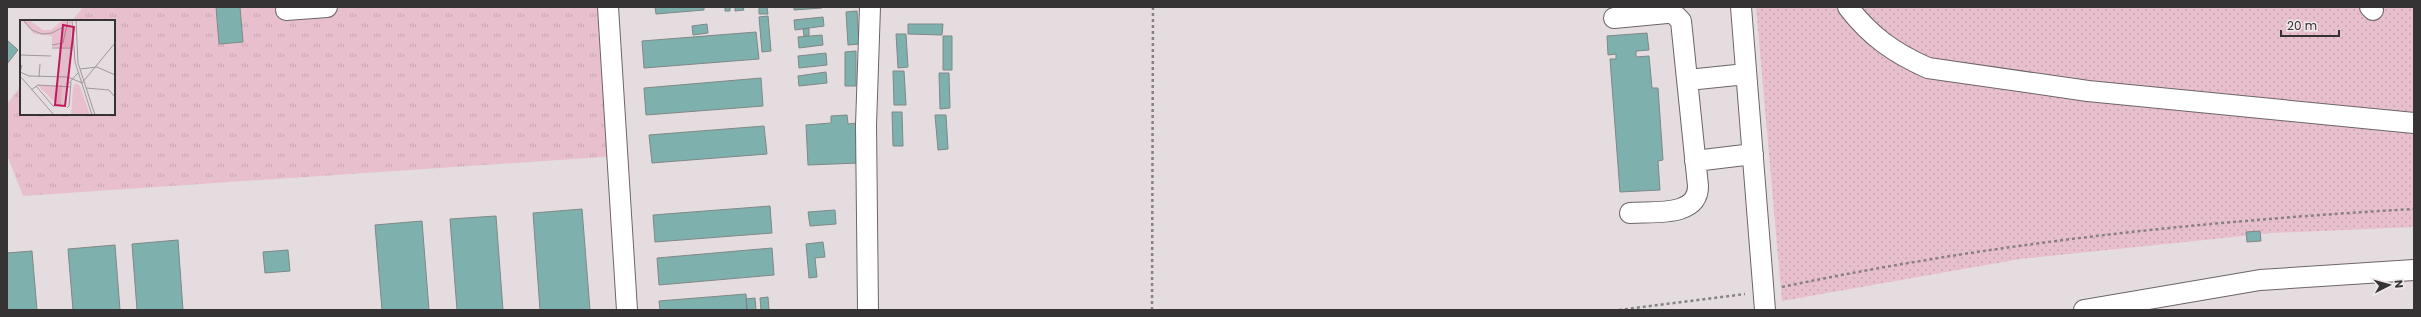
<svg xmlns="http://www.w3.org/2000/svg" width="2421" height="317" font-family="Poppins,sans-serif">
  <defs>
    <pattern id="grass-dots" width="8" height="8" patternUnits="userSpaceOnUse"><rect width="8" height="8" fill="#e8c0cd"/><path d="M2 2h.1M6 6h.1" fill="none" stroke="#c8a5b1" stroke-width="1.8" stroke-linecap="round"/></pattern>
    <pattern id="park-tufts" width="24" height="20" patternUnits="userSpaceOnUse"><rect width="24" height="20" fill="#e8c0cd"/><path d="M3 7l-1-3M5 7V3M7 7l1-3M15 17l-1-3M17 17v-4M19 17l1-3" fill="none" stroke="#c8a5b1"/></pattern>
  </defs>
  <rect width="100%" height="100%" fill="#e5dcdf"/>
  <path fill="url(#grass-dots)" d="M1756 7H2414V227L2272 233 2020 259 1782 301Z"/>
  <path fill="url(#park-tufts)" d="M83 7H605L618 156 23 196 7 155V104L21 86V114H114V21H72Z"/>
  <path fill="#7eb0ad" stroke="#7f8887" d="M216 7H240L243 42 219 44Z
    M655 7H704V10L656 14Z
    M725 7H730V11H725Z
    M735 7H743L744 10 735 11Z
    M759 7H767L768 14H759Z
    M794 7H822V8L794 10Z
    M857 11 859 44 848 45 846 12Z
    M768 16 771 51 762 52 759 17Z
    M823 17 824 26 795 30 794 20Z
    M707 24 708 33 693 35 692 26Z
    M908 24H943L942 35 908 34Z
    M809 28V36H804L803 29Z
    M756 32 759 59 644 68 642 41Z
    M1647 33 1649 50 1636 51V57L1649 56 1652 88H1658L1663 160 1658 161 1660 190 1620 192 1610 59H1616V54L1608 55 1607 36Z
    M896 34H906L908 67 898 68Z
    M822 35 823 45 799 48 798 37Z
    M943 36H952V70H943Z
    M7 40 18 50 7 64Z
    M856 51V86H845V52Z
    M826 53 827 65 799 68 798 56Z
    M893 71H904L906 105H894Z
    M826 72 827 83 799 86 798 76Z
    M939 73H949L950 108 940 109Z
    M761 78 763 106 646 115 644 88Z
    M892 112H902L903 146H893Z
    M847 115 848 124 857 123 859 163 808 165 806 125 831 123V116Z
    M935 115H946L948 149 938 150Z
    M764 126 767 154 652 163 649 135Z
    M770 206 772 233 655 242 653 215Z
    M582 209 590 310H540L533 213Z
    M835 210 836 224 810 226 808 212Z
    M496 216 503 310H457L450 219Z
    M422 221 429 310H382L375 225Z
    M2260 231 2261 241 2247 242 2246 232Z
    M178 240 183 310H137L132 244Z
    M823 242 825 257 815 258 817 277 809 278 806 244Z
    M115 245 120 310H73L68 249Z
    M772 248 774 275 659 285 657 258Z
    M288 250 290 271 265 273 263 252Z
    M32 251 37 310H7V253Z
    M746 294 747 310H660L659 301Z
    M768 297 769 310H761L760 298Z
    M755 298 756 310H747L746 299Z"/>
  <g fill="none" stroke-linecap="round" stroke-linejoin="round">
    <defs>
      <path id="minor" d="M608 7 627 310
        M1741 7 1765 310
        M1848 7C1870 36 1894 53 1928 68L2088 91 2414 123
        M2370 7 2373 10
        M286 10 327 7
        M1614 18 1667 13H1673L1681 21 1698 186C1698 218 1652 211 1630 213
        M1688 80 1746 74
        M1695 161 1753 154
        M868 310 866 125 870 7
        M2084 310 2260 280 2414 270"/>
    </defs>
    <use href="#minor" stroke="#6d6567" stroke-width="22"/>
    <path stroke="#878183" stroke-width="2.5" stroke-dasharray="3 3" stroke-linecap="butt" d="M1782 287C1990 243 2202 221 2414 209
      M1152 310 1153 7
      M1619 310 1745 294"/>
    <use href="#minor" stroke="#fff" stroke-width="20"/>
  </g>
  <g transform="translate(20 20)">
    <rect width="95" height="95" fill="#e5dcdf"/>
    <path d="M2 0H9L23 10H31L43 0H51V27H32V16L14 14ZM56 63 60 66 70 95H51L53 67Z" fill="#e8c0cd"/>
    <path d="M17 65H42L41 85 39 86Z" fill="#e8c0cd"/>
    <path fill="none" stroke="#9f989b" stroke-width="1" d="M3 0 12 10 22 14 32 13 43 7M52 0 55 42 72 95M56 0 58 43 75 95M32 25 43 23 48 0M32 28H53M0 35 31 36M2 45 0 52 9 56 48 57 62 63 95 23M60 49 77 47 95 55M0 56 34 95M19 57 20 44M47 65 58 53M16 66 34 87M66 68 89 70 95 77M11 70 18 65 51 67M47 88 49 86 51 62"/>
    <path fill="#c2185b" fill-opacity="0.15" stroke="#c2185b" stroke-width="2" d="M43 5 54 7 45 86 35 85Z"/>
    <rect width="95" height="95" fill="none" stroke="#363334" stroke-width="2"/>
  </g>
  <rect width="2421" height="317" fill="none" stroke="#363334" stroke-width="16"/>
  <g transform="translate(2389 285) rotate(84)" stroke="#f2e9ec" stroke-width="3" paint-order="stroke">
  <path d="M0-3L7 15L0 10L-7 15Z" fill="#363334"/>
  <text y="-6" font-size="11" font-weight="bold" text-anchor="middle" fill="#363334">N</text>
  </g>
  <path d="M2281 30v6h58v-6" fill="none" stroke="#363334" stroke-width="2"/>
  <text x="2287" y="30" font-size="12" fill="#363334" stroke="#f2e9ec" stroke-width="3" paint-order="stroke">20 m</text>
</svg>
